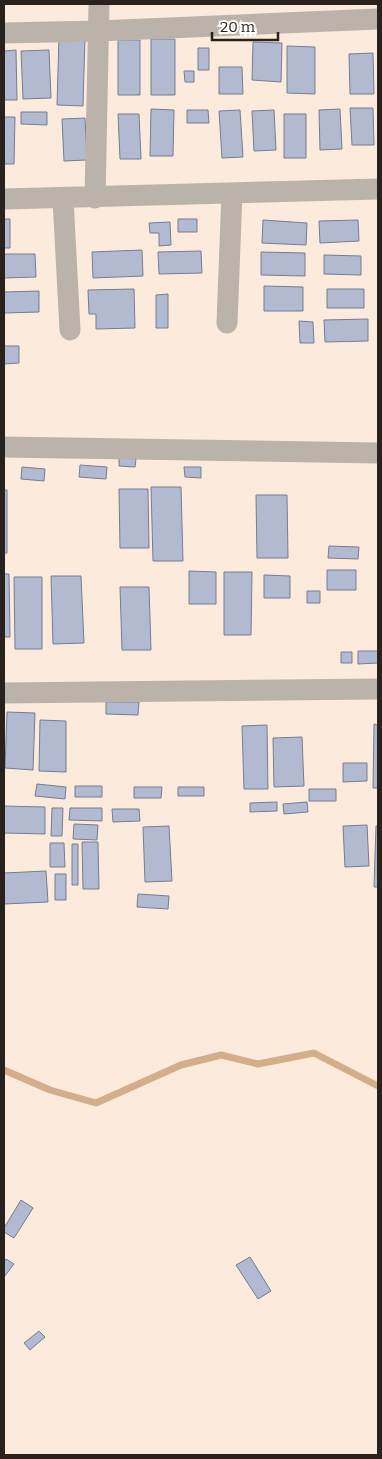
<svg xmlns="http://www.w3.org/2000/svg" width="382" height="1459" font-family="Bitter,serif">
  <rect width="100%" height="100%" fill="#fcebdc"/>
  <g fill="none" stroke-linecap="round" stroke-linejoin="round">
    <path stroke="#d4ad8b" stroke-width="7" d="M4 1070 50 1090 96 1103 181 1065 221 1055 258 1064 314 1053 378 1086"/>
  </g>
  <path fill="#b2bad1" stroke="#757d92" d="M59 36 85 37 83 106 57 105Z
    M151 39H175V95H151Z
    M118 40H140V95H118Z
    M253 42 282 43 281 82 252 80Z
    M287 46 315 47V94L287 93Z
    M198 48H209V70H198Z
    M16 50 17 100H4V51Z
    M49 50 51 98 23 99 21 51Z
    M373 53 374 94H350L349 54Z
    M219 67H242L243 94H219Z
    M184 71H194V82H185Z
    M350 108H373L374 145H352Z
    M151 109 174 110 173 156H150Z
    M340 109 342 149 320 150 319 110Z
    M187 110H208L209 123H187Z
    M240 110 243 157 222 158 219 111Z
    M274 110 276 150 254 151 252 111Z
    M21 112H47V125L21 124Z
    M118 114H139L141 159H120Z
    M284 114H306V158H284Z
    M4 117H15L14 164H4Z
    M85 118 87 160 64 161 62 119Z
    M4 219H10V248H4Z
    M178 219H197V232H178Z
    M263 220 307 223 306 245 262 243Z
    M358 220 359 241 320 243 319 221Z
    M170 222 171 245 159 246V233H150L149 223Z
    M142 250 143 276 93 278 92 252Z
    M201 251 202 273 159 274 158 252Z
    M261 252 305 253V276L261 275Z
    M4 254H35L36 277 4 278Z
    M324 255 361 256V275L324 274Z
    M264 286 303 287V311H264Z
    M134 289 135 328 96 329V314H89L88 290Z
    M327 289H364V308H327Z
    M39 291V312L4 313V292Z
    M168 294V328H156V295Z
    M368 319V341L325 342 324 320Z
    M299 321 313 322 314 343H300Z
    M4 346H19V363L4 364Z
    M119 458 136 459 135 467 119 466Z
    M80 465 107 467 106 479 79 477Z
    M22 467 45 469 44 481 21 479Z
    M184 467H201V478L185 477Z
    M151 487H181L183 561H153Z
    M119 489H148L149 548H120Z
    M4 490H7V553H4Z
    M256 495H287L288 558H257Z
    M329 546 359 547 358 559 328 558Z
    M327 570H356V590H327Z
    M189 571 216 572V604H189Z
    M224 572H252L251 635H224Z
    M4 574H9L10 637H4Z
    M264 575 290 576V598H264Z
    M51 576H81L84 643 53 644Z
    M14 577H42V649H15Z
    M120 587H149L151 650H122Z
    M307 591H320V603H307Z
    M358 651H378V663L358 664Z
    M341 652H352V663H341Z
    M106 702H139L138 715 106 714Z
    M7 712 35 713 33 770 5 768Z
    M40 720 66 721V772L39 771Z
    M374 724 378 725V788H373Z
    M267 725 268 789H244L242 726Z
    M302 737 304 786 274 787 273 738Z
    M343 763H367V781L343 782Z
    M37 784 66 787 65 799 35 796Z
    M75 786H102V797H75Z
    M134 787H162L161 798H134Z
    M178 787H204V796H178Z
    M309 789H336V801H309Z
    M277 802V811L250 812V803Z
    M307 802 308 812 284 814 283 804Z
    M4 806 45 807V834L4 833Z
    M52 808H63L62 836H51Z
    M70 808H102V821L69 820Z
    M112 809H139L140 821 113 822Z
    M74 824 98 825 97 840 73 839Z
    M367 825 369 866 345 867 343 826Z
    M169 826 172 881 145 882 143 827Z
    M376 826H378V887H374Z
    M82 842H98L99 889H83Z
    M50 843H64L65 867H50Z
    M72 844H78V885H72Z
    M46 871 48 902 4 904V873Z
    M55 874H66V900H55Z
    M138 894 169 896 168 909 137 907Z
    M21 1200 33 1208 14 1238 4 1232V1228Z
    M250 1257 271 1291 258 1299 236 1265Z
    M6 1259 14 1264 4 1277V1262Z
    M39 1331 45 1337 30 1350 24 1343Z"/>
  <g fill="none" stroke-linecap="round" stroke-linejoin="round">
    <path stroke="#bbb2aa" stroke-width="21" d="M4 33 98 31 378 19
      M95 198 99 4
      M4 199 378 189
      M63 199 70 330
      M227 323 232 193
      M4 447 378 453
      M4 693 378 689"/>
  </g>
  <rect width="382" height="1459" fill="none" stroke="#29211b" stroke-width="10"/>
  <path d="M212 32v8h66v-8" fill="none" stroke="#29211b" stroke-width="2.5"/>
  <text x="220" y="32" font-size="15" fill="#29211b" stroke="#ffffff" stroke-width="4" paint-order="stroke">20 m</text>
</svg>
